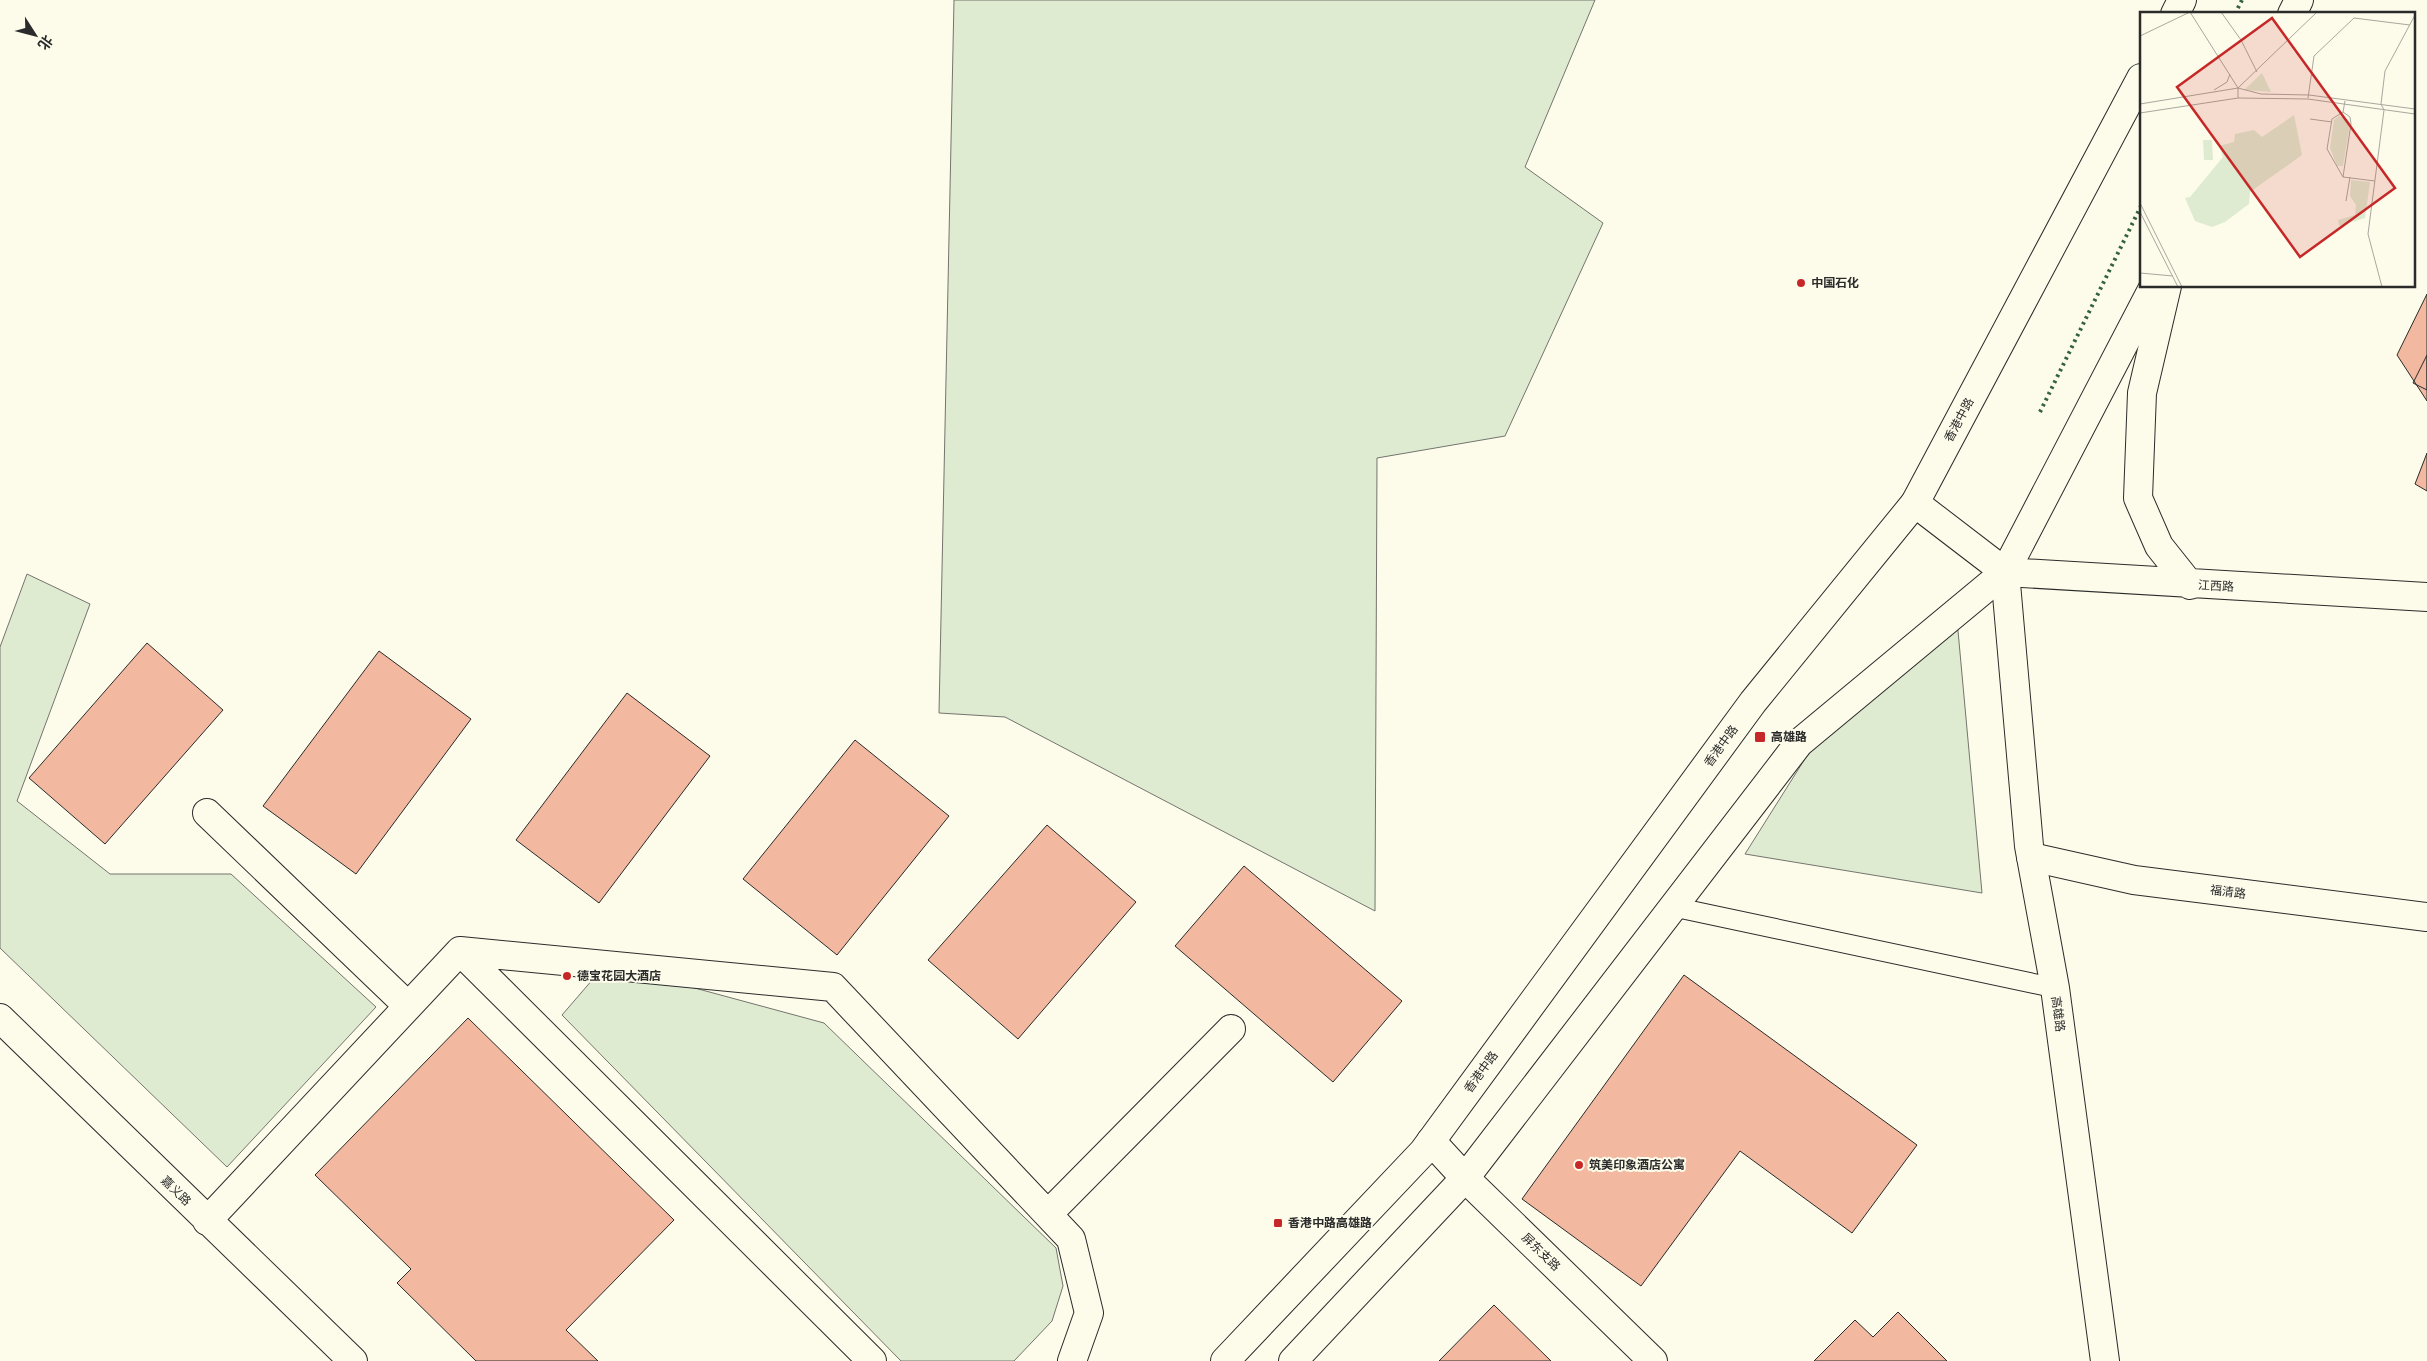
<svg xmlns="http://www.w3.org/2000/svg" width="2427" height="1361" font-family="'Open Sans','Noto Sans SC',sans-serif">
  <rect width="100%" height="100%" fill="#fdfbea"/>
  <path fill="#deebd1" stroke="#74746e" d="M954 0H1595L1525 167 1603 223 1505 436 1377 458 1375 911 1005 717 939 713Z
    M27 574 90 604 17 801 110 874H231L376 1007 227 1167 0 948V647Z
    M1956 609 1982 893 1745 854 1808 754Z
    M606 964 824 1023 1056 1248 1063 1286 1052 1321 1014 1361H901L562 1015Z"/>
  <path fill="#f2b8a0" stroke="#2b2b2b" d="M2427 294V401L2397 355Z
    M2427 355V390L2413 383Z
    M2427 453V491L2415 484Z
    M147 643 223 710 105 844 29 778Z
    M379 651 471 719 356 874 263 806Z
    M627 693 710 756 599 903 516 840Z
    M855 740 949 816 837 955 743 879Z
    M1047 825 1136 902 1018 1039 928 960Z
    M1244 866 1402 1001 1333 1082 1175 946Z
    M1684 975 1917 1145 1852 1233 1740 1151 1641 1286 1522 1199Z
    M468 1018 674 1220 566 1330 598 1361H476L397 1283 411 1269 315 1175Z
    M1494 1305 1551 1361H1439Z
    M1898 1312 1947 1361H1814L1855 1320 1873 1337Z"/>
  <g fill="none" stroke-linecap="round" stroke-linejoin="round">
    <defs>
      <path id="service" d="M1674 907 2055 988"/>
      <path id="minor" d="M207 813 408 1006
        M2031 857 2134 880 2427 917
        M460 951 872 1361
        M0 1018 353 1361
        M1431 1141 1465 1178 1653 1361
        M1048 1214 1231 1029
        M207 1221 460 951 833 987 1071 1239 1089 1313 1072 1361"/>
      <path id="secondary" d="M2167 286 2142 393 2138 498 2159 546 2190 585
        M1225 1361 1423 1152 1753 702 1915 503
        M1293 1361 1465 1178 1799 743 2005 572 2427 597"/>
      <path id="primary" d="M2175 14 2182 0
        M2292 14 2299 0
        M2005 572 2154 286
        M2105 1361 2055 988 2029 846 2005 572 1915 503 2141 78"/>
    </defs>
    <use href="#service" stroke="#2b2b2b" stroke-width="21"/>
    <use href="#minor" stroke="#2b2b2b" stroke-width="30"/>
    <use href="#secondary" stroke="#2b2b2b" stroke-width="30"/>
    <use href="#primary" stroke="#2b2b2b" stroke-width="30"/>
    <use href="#service" stroke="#fdfbea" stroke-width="19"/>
    <use href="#minor" stroke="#fdfbea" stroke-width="28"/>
    <use href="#secondary" stroke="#fdfbea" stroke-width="28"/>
    <use href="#primary" stroke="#fdfbea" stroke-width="28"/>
    <path stroke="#34623c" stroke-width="4" stroke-dasharray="2.5 4" stroke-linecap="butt" d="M2235 14 2242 0
      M2040 412 2141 206"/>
  </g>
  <g fill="#c62828" stroke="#fdfbea" stroke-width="2">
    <circle cx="1801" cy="283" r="5"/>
    <rect x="1754" y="731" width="12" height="12" rx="2.5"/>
    <circle cx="567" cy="976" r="5"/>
    <circle cx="1579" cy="1165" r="5"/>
    <rect x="1273" y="1218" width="10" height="10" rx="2.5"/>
  </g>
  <g text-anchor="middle" stroke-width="4" stroke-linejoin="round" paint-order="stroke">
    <g font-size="12" font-weight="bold" fill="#2b2b2b" stroke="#fdfbea" text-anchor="start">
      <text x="1811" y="287">中国石化</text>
      <text x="1771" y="741">高雄路</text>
      <text x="577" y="980">德宝花园大酒店</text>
      <text x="1589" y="1169">筑美印象酒店公寓</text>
      <text x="1288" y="1227">香港中路高雄路</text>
    </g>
    <g font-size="12" fill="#2b2b2b" stroke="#fdfbea">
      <text transform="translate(1959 420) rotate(-62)" y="4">香港中路</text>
      <text transform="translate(2216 586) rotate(3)" y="4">江西路</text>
      <text transform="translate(1721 746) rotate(-54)" y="4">香港中路</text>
      <text transform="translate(2228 892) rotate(7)" y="4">福清路</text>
      <text transform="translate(2058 1014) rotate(82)" y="4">高雄路</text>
      <text transform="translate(1481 1072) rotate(-54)" y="4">香港中路</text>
      <text transform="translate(176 1191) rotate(44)" y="4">嘉义路</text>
      <text transform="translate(1541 1252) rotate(44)" y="4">屏东支路</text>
    </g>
  </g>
  <g transform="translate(2140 12)">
    <rect width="275" height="275" fill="#fdfbea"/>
    <path d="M122 61 131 80 104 78ZM154 103 162 143 110 180 109 192 85 210 72 215 55 209 45 186 50 185 83 145 79 134 94 130 95 122 114 118 122 125ZM199 104 209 108 210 112 203 154H197L190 136 194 108ZM63 128H72L73 148H64ZM211 168 230 170 225 206 199 214 198 208 215 203 216 193 210 184Z" fill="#deebd1"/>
    <path fill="none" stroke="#a9a89e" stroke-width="1" d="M50 0 98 76M81 0 101 28 117 60M0 24 50 0M74 78 87 70 90 62M98 86V76L177 0M168 86 174 44 214 6 270 13M205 89 203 100 192 107 187 137 203 165 235 169M0 92 98 76 121 82 169 83 275 97M203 100 210 105 211 112 203 165M0 101 98 86 168 87 275 102M170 107 192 110M206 189 210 165M0 191 42 275M0 200 38 275M0 261 33 264M242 275 228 222 244 98 241 92 245 59 275 3"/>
    <path fill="#c62828" fill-opacity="0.15" stroke="#c62828" stroke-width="2.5" d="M132 6 255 176 160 245 37 75Z"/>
    <rect width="275" height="275" fill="none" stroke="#2b2b2b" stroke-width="2.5"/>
  </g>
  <g transform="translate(35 35) rotate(126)" stroke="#fdfbea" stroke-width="4" paint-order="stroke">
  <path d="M0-4L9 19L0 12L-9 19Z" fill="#2b2b2b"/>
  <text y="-8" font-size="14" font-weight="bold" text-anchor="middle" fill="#2b2b2b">北</text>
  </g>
</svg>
